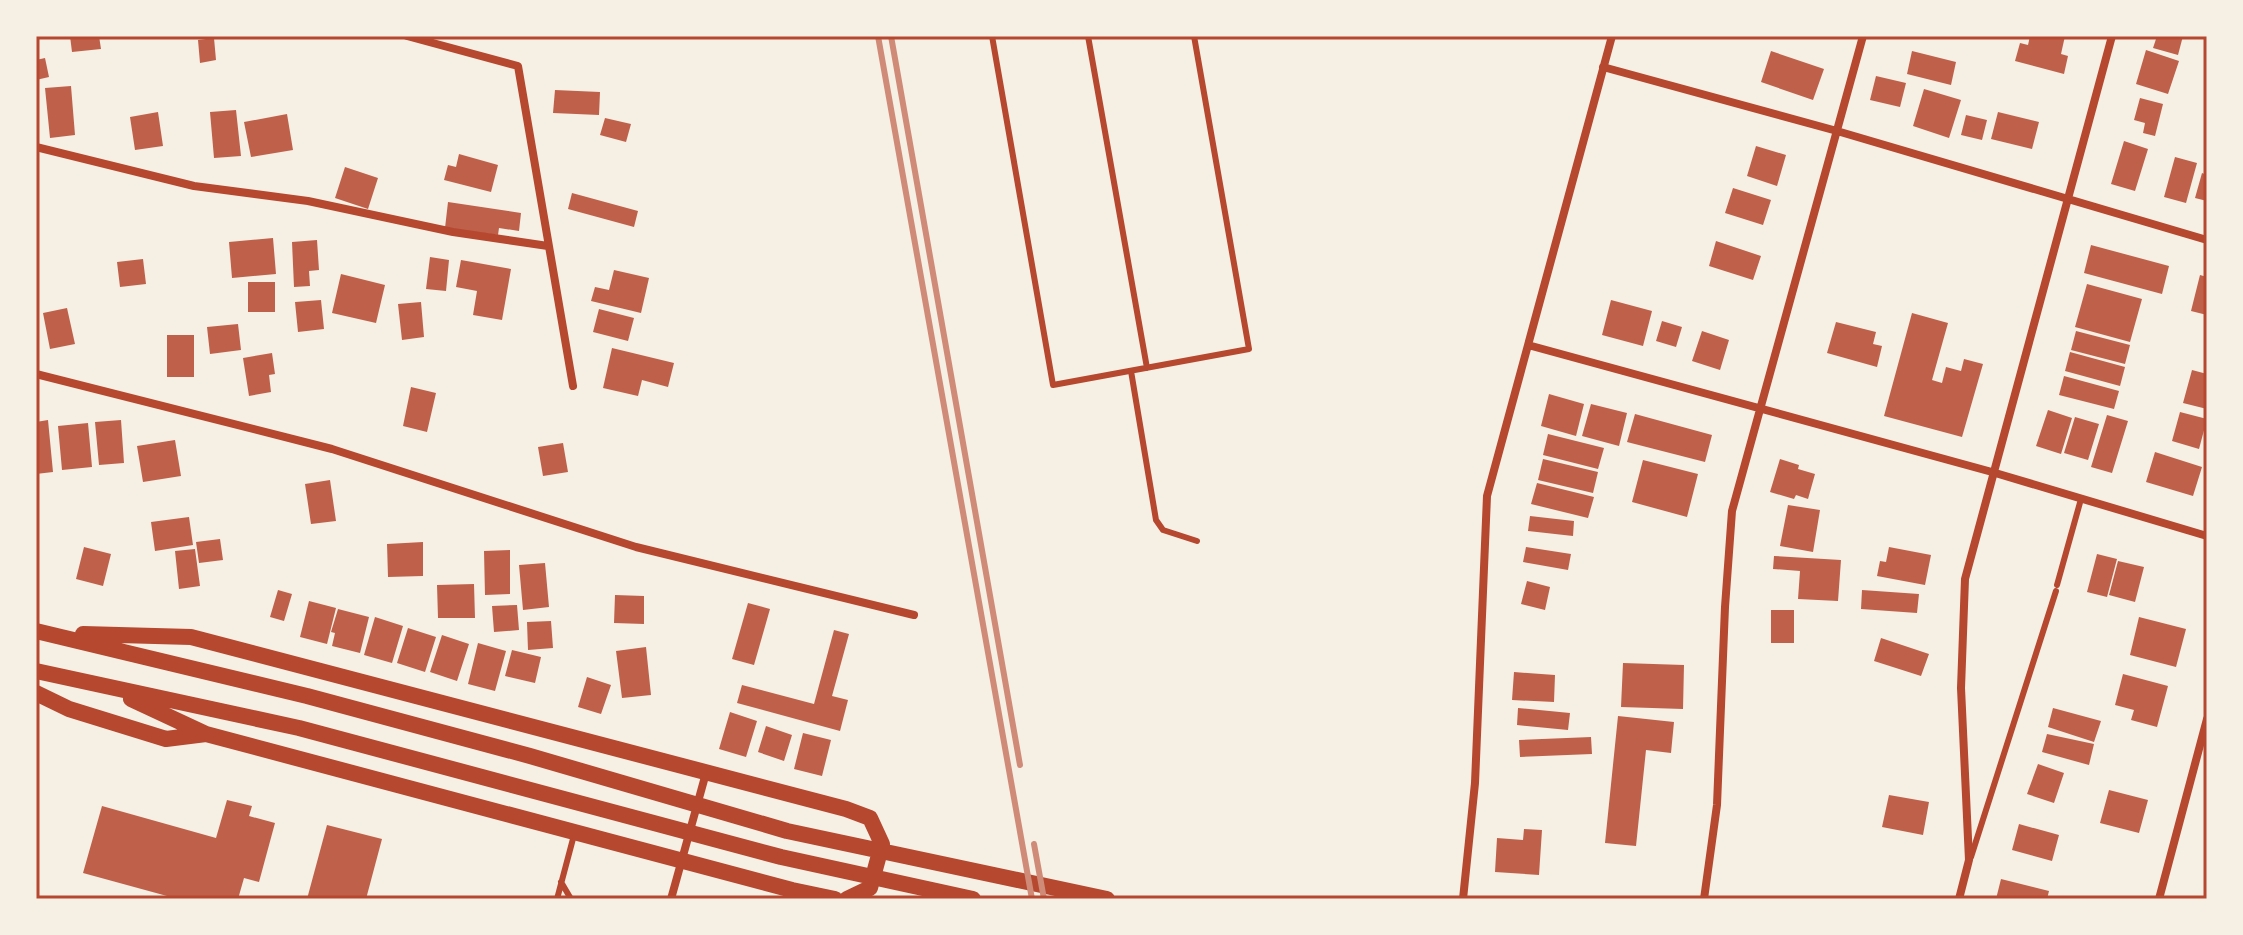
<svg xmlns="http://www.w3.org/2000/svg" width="2243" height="935" font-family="Karla,sans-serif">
  <rect width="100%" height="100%" fill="#f6efe4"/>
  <path fill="#bf614a" d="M70 36H99L101 49 72 52Z
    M2030 36H2065L2061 54 2068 56 2064 74 2015 61 2020 43 2028 45Z
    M2157 36H2183L2178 55 2153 48Z
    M214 38 216 60 200 63 198 40Z
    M2146 50 2179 61 2168 94 2136 84Z
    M1771 51 1824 69 1813 100 1761 82Z
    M1912 51 1956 62 1951 85 1907 74Z
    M45 58 49 77 36 80V60Z
    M1876 76 1906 83 1900 107 1870 100Z
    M71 86 75 135 50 138 45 88Z
    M1924 89 1961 100 1949 138 1913 126Z
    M555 90 600 92 599 115 553 113Z
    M2140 98 2163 104 2155 136 2143 133 2145 123 2134 120Z
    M236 110 241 156 214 158 210 112Z
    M158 112 163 146 135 150 130 117Z
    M1998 112 2039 122 2032 149 1991 139Z
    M287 114 293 150 251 157 244 122Z
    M1966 115 1987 120 1982 140 1961 135Z
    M605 118 631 124 626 142 600 135Z
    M2124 141 2148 149 2135 191 2111 184Z
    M1756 146 1786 155 1777 186 1747 176Z
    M459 154 498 165 491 192 444 180 448 165 456 167Z
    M2175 157 2197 163 2186 203 2164 197Z
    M345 167 378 178 368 209 335 198Z
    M2202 173 2207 175V201L2195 198Z
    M1733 188 1771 200 1763 225 1725 213Z
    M572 193 638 211 634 227 568 209Z
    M448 202 521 213 519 231 499 228 498 235 445 228Z
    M273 238 276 274 232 278 229 242Z
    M317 240 319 270 309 271 310 286 294 287 292 242Z
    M1716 241 1761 256 1753 280 1709 266Z
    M2091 245 2169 266 2162 294 2084 273Z
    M430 257 449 260 446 291 426 289Z
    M143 259 146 284 120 287 117 262Z
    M461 260 511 269 502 320 473 315 477 291 456 287Z
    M614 270 649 278 641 313 591 301 595 287 609 290Z
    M341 274 385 285 376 323 332 313Z
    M2200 275 2207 277V315L2191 311Z
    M248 282H275V312H248Z
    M2087 284 2142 299 2130 342 2075 327Z
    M321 300 324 329 298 332 295 302Z
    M1611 300 1652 311 1643 346 1602 335Z
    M421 302 424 337 402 340 398 304Z
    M67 308 75 344 50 349 43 313Z
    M599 309 634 318 628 341 593 332Z
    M1912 313 1948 323 1932 380 1942 383 1946 367 1961 371 1964 359 1983 364 1962 437 1884 416Z
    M1662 321 1682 327 1676 347 1656 341Z
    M1836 322 1876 332 1873 344 1882 346 1877 367 1827 353Z
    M238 324 241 350 210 354 207 327Z
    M1702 331 1729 340 1720 370 1692 361Z
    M2076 331 2130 345 2125 364 2071 350Z
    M167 335H194V377H167Z
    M612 348 674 363 668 387 642 380 638 396 603 388Z
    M2070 352 2125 367 2120 386 2065 371Z
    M272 353 275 374 269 375 271 392 249 396 243 358Z
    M2192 370 2207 374V409L2183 403Z
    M2064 376 2119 391 2114 409 2059 395Z
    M411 387 436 393 427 432 403 426Z
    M1549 394 1584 404 1576 436 1541 426Z
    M1591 404 1627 413 1619 446 1582 436Z
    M2048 410 2072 418 2061 454 2036 446Z
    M2180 412 2207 419 2199 449 2172 441Z
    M1635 414 1712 435 1705 462 1627 442Z
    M2107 415 2128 421 2112 473 2091 467Z
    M2075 417 2099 424 2088 460 2064 453Z
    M48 420 53 472 36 474V422Z
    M121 420 124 463 99 465 95 422Z
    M88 423 92 467 62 470 58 426Z
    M1548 434 1604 448 1598 469 1543 455Z
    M175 440 181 476 143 482 137 446Z
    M563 443 568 472 543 476 538 447Z
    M2155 452 2202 467 2193 496 2146 482Z
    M1543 459 1598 472 1593 493 1538 480Z
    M1780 459 1799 465 1798 469 1815 474 1808 499 1796 495 1794 499 1770 492Z
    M1643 460 1698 474 1687 517 1632 502Z
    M330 480 336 521 311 524 305 484Z
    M1537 483 1594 497 1588 518 1531 504Z
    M1788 505 1820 510 1813 552 1780 546Z
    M1530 516 1574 521 1573 536 1528 531Z
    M189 517 193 545 155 551 151 522Z
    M220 539 223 560 199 563 196 542Z
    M423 542V576L388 577 387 544Z
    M84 547 111 554 103 586 76 579Z
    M1526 547 1571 554 1568 570 1523 562Z
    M1889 547 1931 555 1925 585 1877 576 1880 561 1886 562Z
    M195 549 200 586 179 589 175 551Z
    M510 550V594L485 595 484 551Z
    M2097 554 2117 559 2107 597 2087 592Z
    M1774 556 1841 560 1838 601 1798 599 1800 571 1773 569Z
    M2118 561 2144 567 2135 602 2109 595Z
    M545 563 549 607 523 610 519 565Z
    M1527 581 1550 587 1545 610 1521 604Z
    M474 584 475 618H438L437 585Z
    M278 590 292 594 284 621 270 617Z
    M1862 590 1919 594 1917 613 1861 609Z
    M615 595 644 596V624L614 623Z
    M309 601 336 608 327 644 300 637Z
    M748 603 770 609 754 665 732 659Z
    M517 605 519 630 494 632 492 606Z
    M338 609 369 617 360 653 332 646 335 633 331 632Z
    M1771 610H1794V643H1771Z
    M375 617 403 626 392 663 364 655Z
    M2139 617 2186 629 2176 667 2130 655Z
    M551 621 553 648 528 650 527 622Z
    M408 628 436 637 425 672 397 663Z
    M834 630 849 634 832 696 848 700 840 731 737 703 742 685 814 704Z
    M442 635 469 644 457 681 430 672Z
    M1881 638 1929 654 1921 676 1874 661Z
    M478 643 506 651 495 691 468 684Z
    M646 647 651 695 622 698 616 651Z
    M512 650 541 657 535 683 505 676Z
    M1623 663 1684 665 1683 709 1621 707Z
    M1514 672 1555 675 1554 702 1512 700Z
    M2123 674 2168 686 2157 727 2131 720 2134 710 2115 705Z
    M587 677 611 685 601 714 578 707Z
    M1518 708 1570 713 1568 730 1517 725Z
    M2053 708 2101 721 2094 742 2048 727Z
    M730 712 757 721 746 757 719 749Z
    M1618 716 1674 722 1671 753 1646 750 1636 846 1605 843Z
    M766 726 792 735 784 761 758 752Z
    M803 733 831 740 822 776 794 769Z
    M2047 734 2094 744 2089 765 2042 752Z
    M1591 737 1592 754 1520 757 1519 740Z
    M2038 764 2064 773 2054 803 2027 794Z
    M2109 790 2148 800 2139 833 2100 823Z
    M1889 795 1929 802 1923 835 1882 827Z
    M227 800 252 806 249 816 275 823 259 882 244 878 238 899H178L83 873 102 806 216 838Z
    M2019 824 2059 835 2052 861 2012 850Z
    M327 825 382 839 366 899H307Z
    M1524 829 1542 830 1539 875 1495 872 1497 838 1523 840Z
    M2001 879 2049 891 2047 899H1996Z"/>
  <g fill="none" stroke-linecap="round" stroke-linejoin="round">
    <path stroke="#b5482f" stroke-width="6" d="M992 36 1053 385 1249 349 1194 36
      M1088 36 1147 368
      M1131 371 1156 520 1163 530 1197 541
      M2057 585 2081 499
      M1971 857 2056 591
      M561 882 571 899
      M557 899 574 835"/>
    <path stroke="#b5482f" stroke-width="8" d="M407 36 518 66 573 386
      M1603 67 1837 131 2207 240
      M36 147 194 186 308 201 453 232 548 246
      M1528 345 1992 472 2207 536
      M36 374 332 449 636 547 914 615
      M671 899 706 773
      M1463 899 1475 783 1487 496 1612 36
      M1704 899 1717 805 1725 607 1732 511 1863 36
      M1959 899 1969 860 1961 688 1965 579 2112 36
      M2159 899 2207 719"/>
    <path stroke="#b5482f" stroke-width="16" d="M36 631 307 696 530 756 787 831 1107 899
      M83 634 191 637 846 809 870 818 882 844 870 888 847 899
      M36 671 299 728 781 857 973 899
      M36 693 69 709 166 739 206 734 792 890 835 899
      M131 699 206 734"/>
    <path stroke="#cf8b77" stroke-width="6" d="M878 36 1032 899
      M891 36 1020 765
      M1034 844 1044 899"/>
  </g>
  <rect width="2243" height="935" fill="none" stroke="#f6efe4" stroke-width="76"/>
  <rect x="38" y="38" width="2167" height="859" fill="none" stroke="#b5482f" stroke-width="3"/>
</svg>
